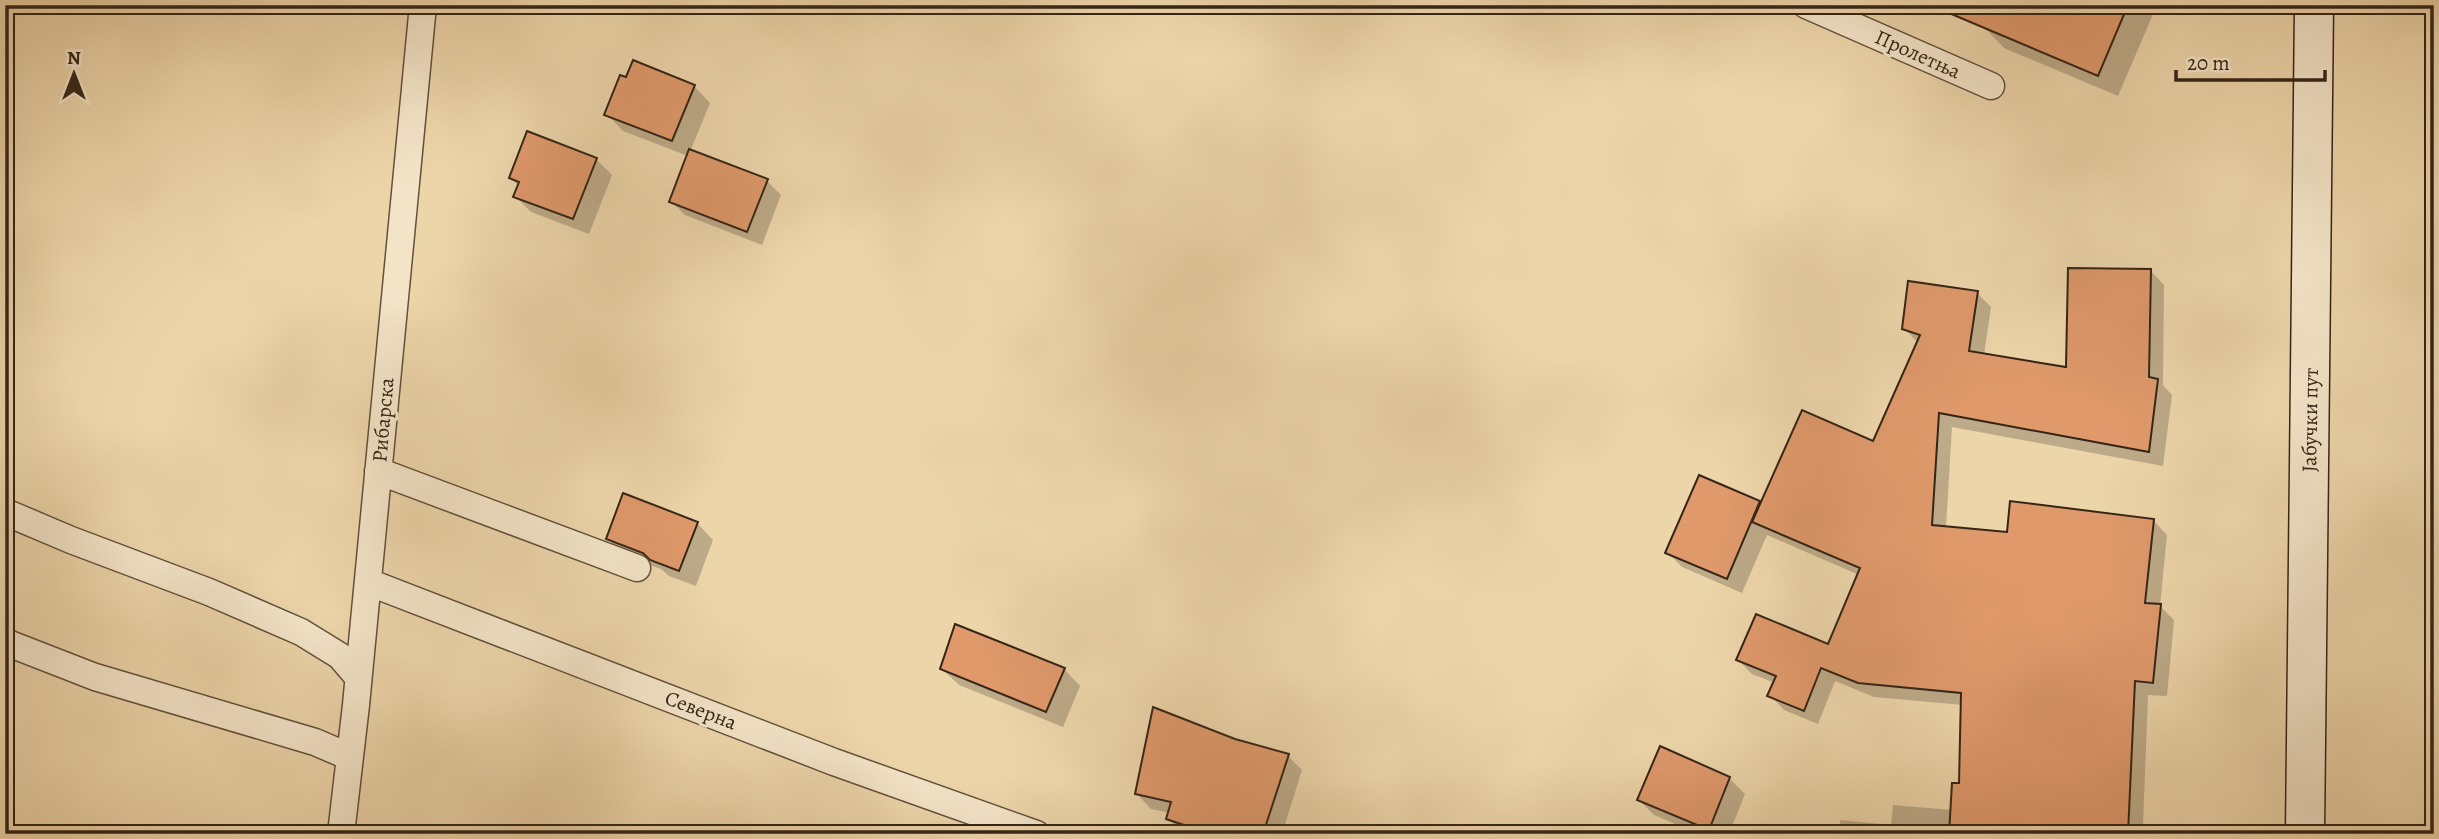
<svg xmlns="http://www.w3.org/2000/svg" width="2439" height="839" font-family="Alegreya,serif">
  <rect width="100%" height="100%" fill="#edd5aa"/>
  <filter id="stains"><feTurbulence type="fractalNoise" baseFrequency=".00286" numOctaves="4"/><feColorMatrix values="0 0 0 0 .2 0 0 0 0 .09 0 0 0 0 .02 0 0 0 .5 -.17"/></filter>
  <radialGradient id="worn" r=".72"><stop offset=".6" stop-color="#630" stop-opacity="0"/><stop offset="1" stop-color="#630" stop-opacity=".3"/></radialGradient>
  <path fill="#0003" d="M1993 5H2148L2154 12 2118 96 2004 48 1984 27Z
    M694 86 710 103 690 152 767 181 781 195 762 245 685 215 671 201 688 156 623 131 607 114Z
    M596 159 612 175 589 234 531 212 515 196 519 186 511 178Z
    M2150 270 2164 285 2163 385 2172 395 2163 466 1952 427 1946 528 2008 533 2153 520 2167 535 2160 606 2174 620 2167 696 2148 695 2143 825H2149L2158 834H1839L1840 820 1891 825 1893 805 1952 810 1960 785 1963 705 1874 697 1835 681 1818 724 1784 710 1770 695 1775 683 1752 674 1738 660 1829 647 1859 575 1767 535 1742 593 1682 567 1667 552 1700 477 1762 505 1874 443 1918 343 1904 328 1977 293 1991 307 1984 355 2068 369Z
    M697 523 713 540 696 586 669 576 661 569 624 556 608 539Z
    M942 669H1064L1080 686 1063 727 959 685Z
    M1235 741 1288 756 1302 770 1282 834H1184L1168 819 1170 813 1151 809 1137 794Z
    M1729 778 1745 794 1729 834H1699L1654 815 1639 800Z"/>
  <path fill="#df996b" stroke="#342517" stroke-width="2" d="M1930 5H2128L2098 76Z
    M633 60 695 85 672 141 604 115 620 75 626 77Z
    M527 131 597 158 573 219 513 197 519 182 509 178Z
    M689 149 768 179 747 232 669 202Z
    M2068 268 2151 269 2149 377 2158 379 2149 452 1939 413 1932 525 2007 532 2010 501 2154 519 2145 603 2161 604 2153 683 2135 681 2128 834H1949L1952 783H1959L1961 693 1858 683 1821 668 1804 711 1767 696 1776 676 1736 660 1756 614 1828 644 1860 568 1752 522 1802 410 1873 441 1920 335 1902 329 1908 281 1978 291 1969 351 2066 367Z
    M1699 475 1760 501 1727 579 1665 553Z
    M623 493 698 522 679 571 650 560 643 553 606 539Z
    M955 624 1065 668 1046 712 940 669Z
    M1153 707 1235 739 1289 754 1263 834H1211L1166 819 1171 802 1135 794Z
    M1660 746 1730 777 1709 830 1637 800Z"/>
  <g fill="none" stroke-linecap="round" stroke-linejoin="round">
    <defs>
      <path id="lane" d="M1806 5 1991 86
        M378 471 637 568
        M5 512 71 540 209 592 301 632 340 656 358 677
        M368 582 834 762 1036 834
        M5 642 95 677 315 742 350 757
        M341 834 356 705 423 5"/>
      <path id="secondary" d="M2305 834 2314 5"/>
    </defs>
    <use href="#lane" stroke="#62513c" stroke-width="29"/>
    <use href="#secondary" stroke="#342517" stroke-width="41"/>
    <use href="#lane" stroke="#f3e4c8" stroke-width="26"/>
    <use href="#secondary" stroke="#f3e4c8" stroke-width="38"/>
  </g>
  <g text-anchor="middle" stroke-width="6" stroke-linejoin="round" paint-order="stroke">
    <g font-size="21" fill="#342517" stroke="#f3e4c8">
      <text transform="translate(1918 54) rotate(24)" y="7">Пролетња</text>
      <text transform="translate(383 420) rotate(-85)" y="7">Рибарска</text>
      <text transform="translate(2310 420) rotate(-89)" y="7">Јабучки пут</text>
      <text transform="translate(701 710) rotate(21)" y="7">Северна</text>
    </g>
  </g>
  <rect width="2439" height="839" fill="none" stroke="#edd5aa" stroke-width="28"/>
  <rect x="7" y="7" width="2425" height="825" fill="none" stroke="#342517" stroke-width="3.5"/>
  <rect x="14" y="14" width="2411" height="811" fill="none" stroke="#342517" stroke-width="2"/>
  <g transform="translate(74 74)" stroke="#f3e4c8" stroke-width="5" paint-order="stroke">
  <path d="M0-5L12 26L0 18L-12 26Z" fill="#342517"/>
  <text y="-10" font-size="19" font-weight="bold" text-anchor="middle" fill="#342517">N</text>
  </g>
  <path d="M2176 70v10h149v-10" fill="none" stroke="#342517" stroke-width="3.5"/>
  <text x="2187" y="70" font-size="21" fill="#342517" stroke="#f3e4c8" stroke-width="5" paint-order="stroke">20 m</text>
  <rect width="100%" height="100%" filter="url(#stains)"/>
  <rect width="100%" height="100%" fill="url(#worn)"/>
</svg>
